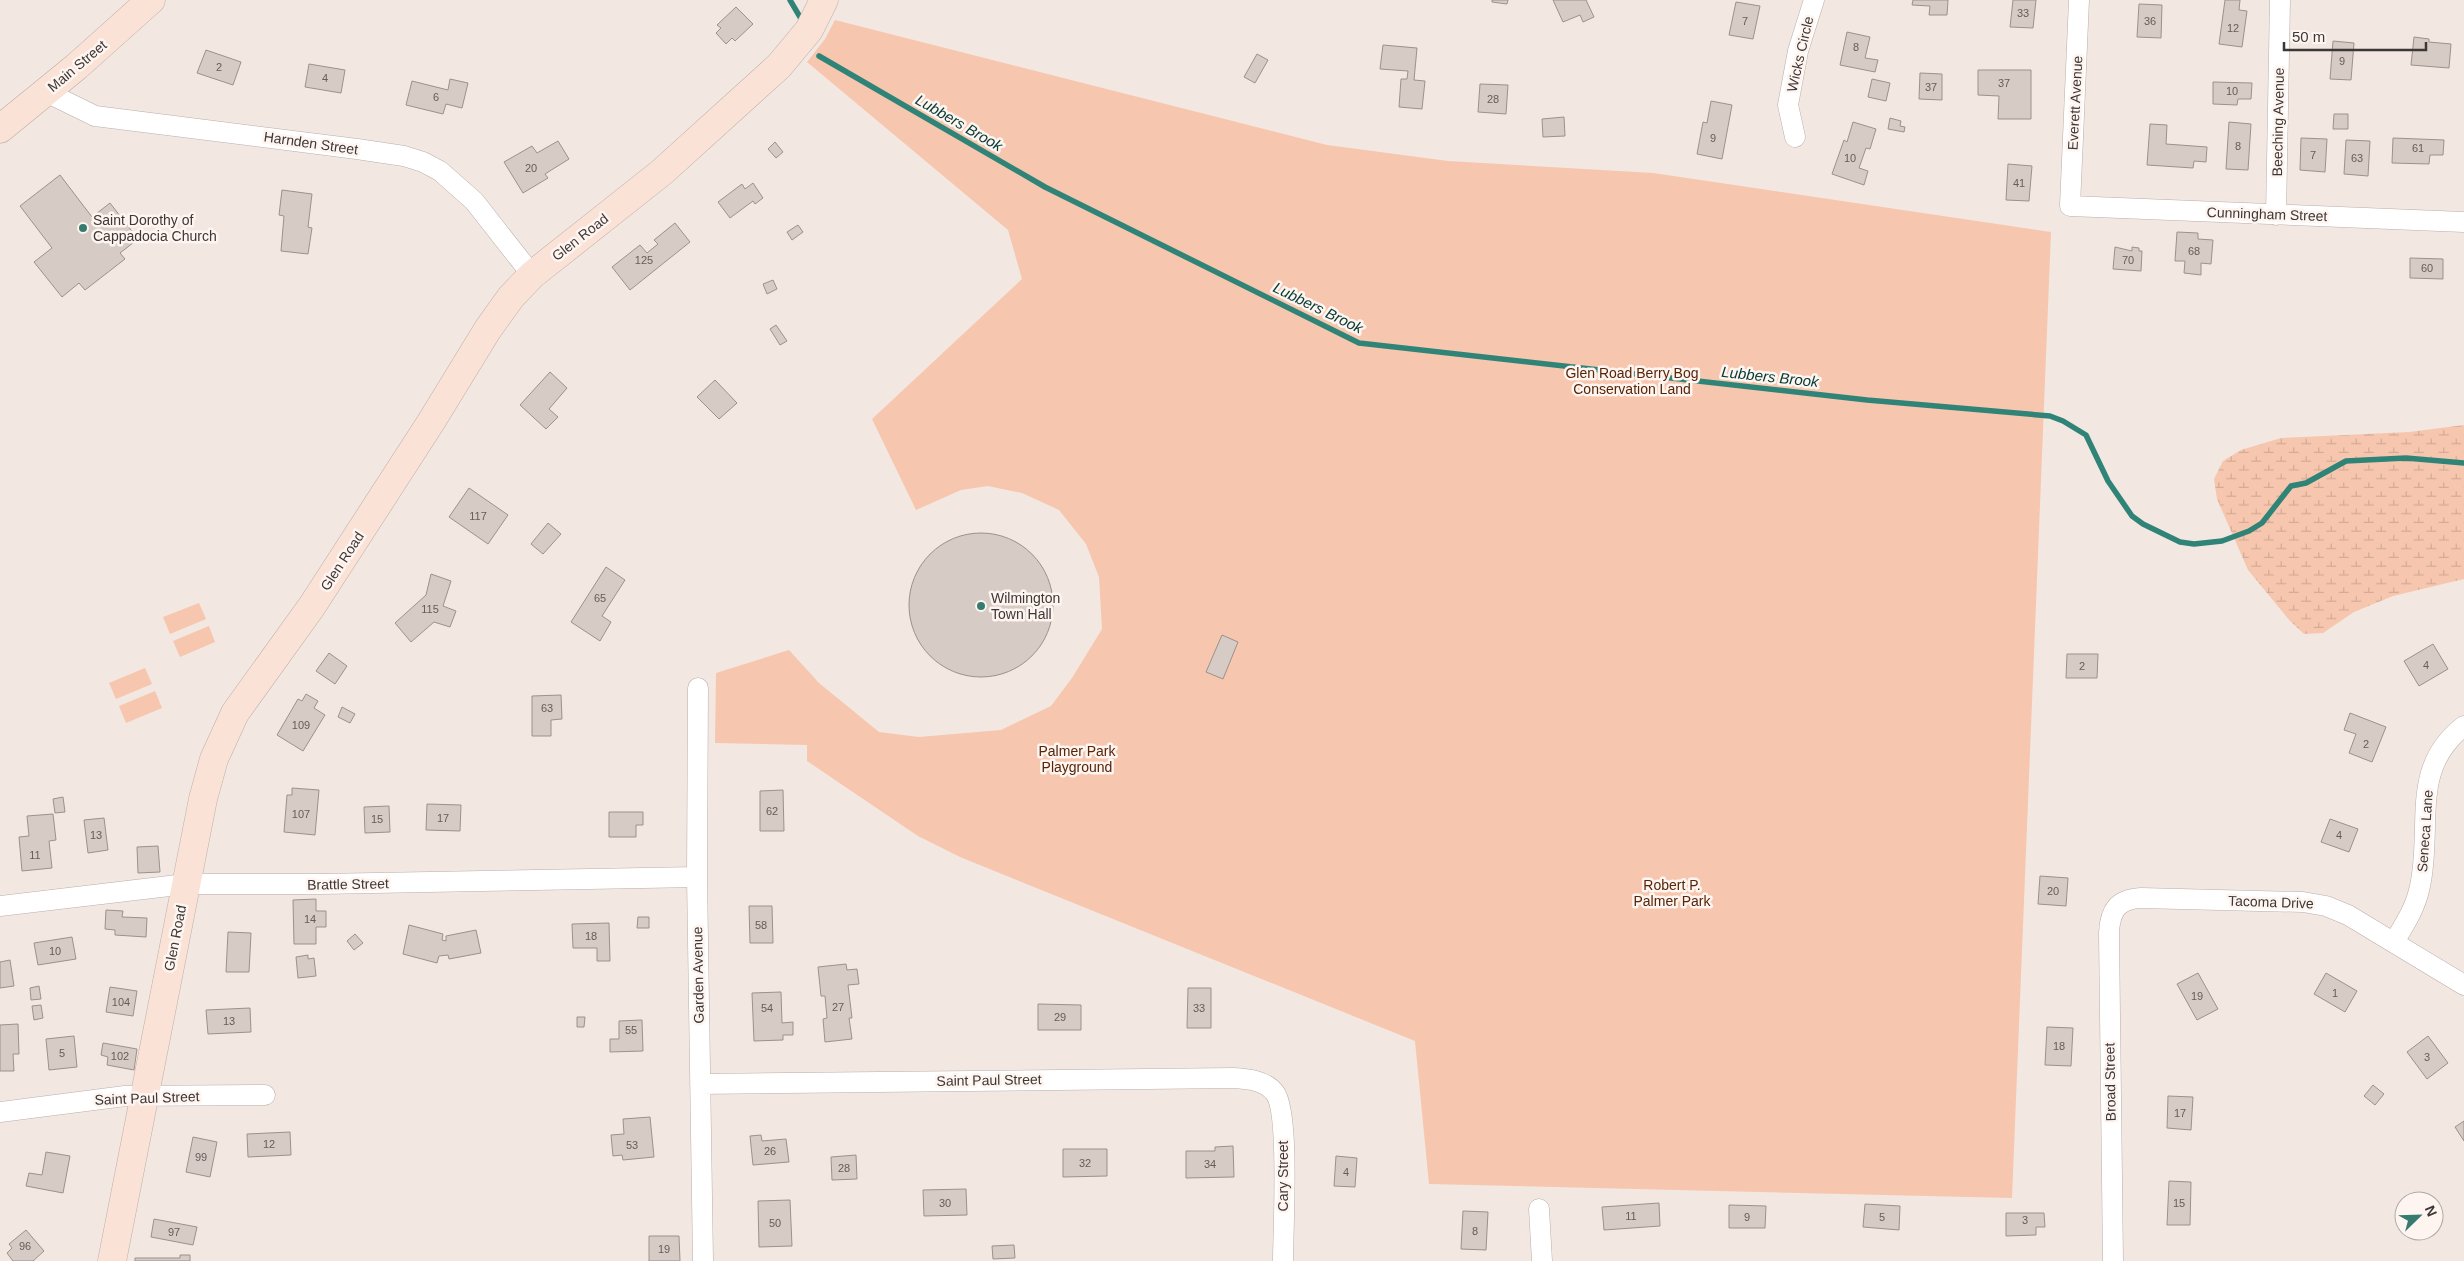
<svg xmlns="http://www.w3.org/2000/svg" width="2464" height="1261" font-family="Helvetica,sans-serif">
  <defs>
    <pattern id="wetland-marsh" width="20" height="14" patternUnits="userSpaceOnUse" patternTransform="scale(1.25)"><rect width="20" height="14" fill="#f7c6ae"/><path d="M1 5h8M5 5V1M11 12h8M15 12V8" fill="none" stroke="#d5ab96"/></pattern>
  </defs>
  <rect width="100%" height="100%" fill="#f3e7e1"/>
  <path fill="url(#wetland-marsh)" d="M2464 425V579L2393 596 2354 612 2323 633 2304 634 2290 621 2248 570 2217 499 2214 479 2223 461 2241 450 2281 438 2409 432Z"/>
  <path fill="#f7c6ae" d="M835 20 1327 145 1448 161 1653 173 2051 232 2012 1198 1429 1184 1415 1041 960 857 918 836 807 761V745L715 743 716 673 789 650 819 683 879 732 919 737 1001 730 1051 706 1072 678 1102 629 1099 577 1086 544 1059 510 1022 493 988 486 961 490 916 510 872 419 1022 279 1008 230 807 62 825 39Z
    M199 603 206 619 170 634 163 617Z
    M209 626 215 642 180 657 173 641Z
    M145 668 152 684 116 699 109 683Z
    M155 691 162 708 126 723 119 706Z"/>
  <g fill="none" stroke-linecap="round" stroke-linejoin="round">
    <path stroke="#308477" stroke-width="5.5" d="M790 0 800 17
      M819 56 1045 187 1359 343 1867 400 2050 416 2063 421 2086 435 2108 481 2132 516 2143 524 2180 542 2194 544 2222 541 2249 531 2262 523 2291 486 2306 483 2346 461 2406 458 2464 463"/>
  </g>
  <path fill="#d7cbc5" stroke="#9c918b" d="M1492 0H1508L1507 4 1492 2Z
    M1553 0H1586L1594 17 1583 22 1580 15 1563 22Z
    M1913 0H1948L1947 15H1929L1930 6 1912 5Z
    M2013 0H2036L2033 28 2010 27Z
    M2225 0H2240L2239 10 2247 11 2242 47 2219 44Z
    M1736 2 1760 6 1753 39 1729 35Z
    M2139 4 2162 5 2161 38 2137 37Z
    M736 7 753 24 735 41 732 38 726 44 716 33 721 28 717 25Z
    M1847 32 1870 37 1865 58 1878 60 1875 72 1840 65Z
    M2414 37 2429 39V42L2451 44 2449 68 2411 65Z
    M2333 41 2354 43 2351 80 2330 79Z
    M1383 45 1417 48 1414 80 1425 81 1422 109 1399 107 1401 79H1407L1408 71 1380 69Z
    M206 50 241 62 233 85 197 73Z
    M1257 54 1268 60 1255 83 1244 77Z
    M309 64 345 70 341 93 305 87Z
    M1978 70H2031V119H1998L1999 96 1978 95Z
    M1920 73 1942 74V100L1919 99Z
    M450 79 468 83 462 108 446 104 443 114 406 105 412 81 448 90Z
    M1872 79 1890 83 1886 101 1868 97Z
    M2213 82 2252 83 2251 99H2238L2237 105 2213 104Z
    M1480 84 1508 85 1506 114 1478 112Z
    M1711 101 1732 105 1722 159 1697 154 1703 122 1707 123Z
    M2334 114H2348V129H2333Z
    M1564 117 1565 136 1543 137 1542 119Z
    M1890 118 1901 121 1900 126 1905 127 1904 132 1888 129Z
    M1853 122 1876 129 1870 149 1866 148 1859 168 1868 171 1864 185 1832 174 1844 140 1847 142Z
    M2229 122 2251 124 2248 170 2226 169Z
    M2150 124 2167 125 2166 144 2207 147 2206 162 2194 161 2193 168 2147 165Z
    M2301 138 2327 139 2325 172 2300 170Z
    M2393 138 2444 140 2443 155H2430L2429 164 2392 163Z
    M2346 140 2370 141 2368 176 2344 174Z
    M558 141 569 159 545 174 548 178 523 193 504 162 532 146 537 153Z
    M775 142 783 152 776 158 768 149Z
    M2008 164 2032 166 2029 201 2006 200Z
    M60 175 92 217 110 203 138 239 120 253 125 259 85 290 79 283 62 297 34 262 52 248 20 206Z
    M753 183 763 198 755 204 753 201 730 218 718 202 742 184 745 189Z
    M282 190 312 194 308 227 312 228 308 254 281 251 284 216 279 215Z
    M675 223 690 242 630 290 612 267 640 245 647 253 658 244 654 240Z
    M798 225 803 232 792 240 787 232Z
    M2177 232 2198 233V239L2213 240 2211 264 2201 263V275L2184 273 2185 261H2175Z
    M2115 247 2132 251V247L2139 248V251H2142L2141 271 2113 269Z
    M2410 258 2443 259V279L2410 278Z
    M773 280 777 289 767 294 763 284Z
    M776 325 787 341 780 345 770 329Z
    M550 372 567 388 549 409 558 417 546 429 520 405Z
    M715 380 737 403 719 419 697 397Z
    M469 488 508 515 488 544 449 517Z
    M548 523 561 534 543 554 531 544Z
    M909 605a72 72 0 1 1 144 0a72 72 0 1 1-144 0Z
    M606 567 625 580 602 616 611 622 600 641 571 622Z
    M431 574 451 581 443 606 456 611 450 627 434 622 411 642 395 623 426 595Z
    M1222 635 1238 642 1223 679 1206 672Z
    M2433 644 2448 669 2419 686 2404 661Z
    M329 653 347 666 335 684 316 671Z
    M2067 654H2098L2097 678H2066Z
    M306 694 318 701 314 708 325 715 303 751 277 735 298 699 302 701Z
    M561 695 562 719 551 720V736H532V696Z
    M342 707 355 714 350 723 338 717Z
    M2350 713 2386 727 2372 762 2349 753 2356 734 2344 730Z
    M292 788 319 790 315 835 284 832 287 795H292Z
    M783 790 784 831H760V791Z
    M63 797 65 812 55 813 53 799Z
    M427 804 461 805 460 831 426 830Z
    M389 806 390 832 365 833 364 807Z
    M609 812H643V825H636V837H609Z
    M53 814 56 840 49 841 52 868 22 871 19 837 29 836 27 816Z
    M104 818 108 850 88 853 84 820Z
    M2330 819 2358 829 2349 852 2321 842Z
    M158 846 160 872 138 873 137 847Z
    M2040 876 2068 878 2066 906 2038 904Z
    M316 899V911H326V927H316V944H294L293 900Z
    M749 906H772L773 943H750Z
    M106 910 123 911 122 917 147 918 146 937 115 935V930L105 929Z
    M638 917H649V928H637Z
    M609 923 610 961H597V948H573L572 924Z
    M409 925 443 934 442 940 446 941V936L476 930 481 953 449 959 448 955 439 956 437 963 403 954Z
    M228 932 251 933 249 972H226Z
    M355 934 363 943 354 950 347 941Z
    M72 937 76 959 38 965 34 943Z
    M308 955V959L314 958 316 976 298 978 296 957Z
    M10 960 14 986 0 988V962Z
    M846 964 847 970 857 969 859 984 848 985 852 1018H849L852 1039 825 1042 823 1019 827 1018 825 996H821L818 967Z
    M2198 973 2218 1009 2197 1020 2177 984Z
    M2326 973 2357 991 2345 1012 2314 994Z
    M39 986 41 999 31 1000 30 988Z
    M110 987 137 991 133 1016 106 1012Z
    M1188 988H1211V1028H1187Z
    M781 992 782 1023 793 1022V1035H783V1040L754 1041 752 993Z
    M1038 1004 1081 1005V1030H1038Z
    M41 1005 43 1018 34 1020 32 1006Z
    M250 1008 251 1032 208 1034 206 1010Z
    M577 1017H585L584 1027H577Z
    M642 1020 643 1051 610 1052V1039H619V1021Z
    M18 1024 19 1054H13L14 1071H0V1025Z
    M2047 1027 2073 1028 2071 1066 2045 1065Z
    M74 1036 77 1067 49 1070 46 1039Z
    M2428 1036 2448 1063 2427 1079 2407 1052Z
    M103 1043 137 1049 134 1070 107 1065 108 1057 101 1055Z
    M2373 1085 2384 1094 2375 1105 2364 1096Z
    M2168 1096 2193 1097 2191 1130 2167 1128Z
    M650 1117 654 1157 623 1160 622 1155 613 1156 611 1135 624 1134 623 1119Z
    M2464 1121V1141L2455 1127Z
    M290 1132 291 1155 248 1157 247 1134Z
    M761 1135 762 1141 786 1139 789 1162 753 1165 750 1136Z
    M193 1137 217 1142 210 1177 186 1172Z
    M1233 1146 1234 1177 1186 1178V1151H1215V1147Z
    M1063 1149H1107V1176L1063 1177Z
    M46 1152 70 1156 63 1193 26 1186 29 1173 42 1175Z
    M856 1155 857 1179 832 1180 831 1157Z
    M1336 1156 1357 1158 1355 1187 1334 1186Z
    M2169 1181 2191 1182 2190 1225H2167Z
    M966 1189 967 1215 924 1216 923 1190Z
    M790 1200 792 1246 759 1247 758 1201Z
    M1659 1203 1660 1226 1604 1230 1602 1207Z
    M1865 1204 1900 1206 1899 1230 1863 1227Z
    M1729 1205 1766 1206 1765 1228H1729Z
    M1463 1211 1488 1212 1486 1250 1461 1249Z
    M2006 1213H2044L2045 1227H2036V1235L2006 1236Z
    M154 1219 197 1227 193 1245 151 1237Z
    M26 1230 44 1251 33 1261H13L7 1253 12 1248 9 1244Z
    M649 1236H679L680 1261H649Z
    M1014 1245 1015 1258 993 1259 992 1246Z
    M180 1255H190V1261H135V1258H180Z"/>
  <g fill="none" stroke-linecap="round" stroke-linejoin="round">
    <defs>
      <path id="street" d="M2079 0 2070 206 2464 222
        M46 92 95 116 357 149 404 156 423 162 440 171 474 201 532 275
        M1795 137 1788 105 1798 51 1814 0
        M2276 215 2280 0
        M698 688 697 877 703 1261
        M0 906 186 884H320L697 877
        M2394 942C2405 924 2416 907 2420 886 2433 826 2409 768 2464 726
        M700 1084 1233 1078C1248 1079 1265 1080 1275 1093 1290 1113 1283 1230 1283 1261
        M0 1112 125 1096 265 1095
        M1539 1209 1542 1261
        M2113 1261 2109 933C2110 910 2118 899 2141 898L2303 902 2326 906 2348 915 2464 985"/>
      <path id="secondary" d="M0 129 76 67 151 0
        M112 1261 203 799 214 759 235 713 312 606 431 422 488 329 511 297 532 275 662 172 779 66 809 30 824 0"/>
    </defs>
    <use href="#street" stroke="#baaea9" stroke-width="21"/>
    <use href="#secondary" stroke="#baaea9" stroke-width="29"/>
    <use href="#street" stroke="#fff" stroke-width="20"/>
    <use href="#secondary" stroke="#fbe2d6" stroke-width="28"/>
  </g>
  <g fill="#367b6f" stroke="#fef4f0" stroke-width="2">
    <circle cx="83" cy="228" r="5"/>
    <circle cx="981" cy="606" r="5"/>
  </g>
  <g text-anchor="middle" stroke-width="5" stroke-linejoin="round" paint-order="stroke">
    <g font-size="11" fill="#645d5a">
      <text x="2023" y="17">33</text>
      <text x="1745" y="25">7</text>
      <text x="2150" y="25">36</text>
      <text x="2233" y="32">12</text>
      <text x="1856" y="51">8</text>
      <text x="2342" y="65">9</text>
      <text x="219" y="71">2</text>
      <text x="325" y="82">4</text>
      <text x="2004" y="87">37</text>
      <text x="1931" y="91">37</text>
      <text x="2232" y="95">10</text>
      <text x="436" y="101">6</text>
      <text x="1493" y="103">28</text>
      <text x="1713" y="142">9</text>
      <text x="2238" y="150">8</text>
      <text x="2418" y="152">61</text>
      <text x="2313" y="159">7</text>
      <text x="1850" y="162">10</text>
      <text x="2357" y="162">63</text>
      <text x="531" y="172">20</text>
      <text x="2019" y="187">41</text>
      <text x="2194" y="255">68</text>
      <text x="644" y="264">125</text>
      <text x="2128" y="264">70</text>
      <text x="2427" y="272">60</text>
      <text x="478" y="520">117</text>
      <text x="600" y="602">65</text>
      <text x="430" y="613">115</text>
      <text x="2426" y="669">4</text>
      <text x="2082" y="670">2</text>
      <text x="547" y="712">63</text>
      <text x="301" y="729">109</text>
      <text x="2366" y="748">2</text>
      <text x="772" y="815">62</text>
      <text x="301" y="818">107</text>
      <text x="443" y="822">17</text>
      <text x="377" y="823">15</text>
      <text x="96" y="839">13</text>
      <text x="2339" y="839">4</text>
      <text x="35" y="859">11</text>
      <text x="2053" y="895">20</text>
      <text x="310" y="923">14</text>
      <text x="761" y="929">58</text>
      <text x="591" y="940">18</text>
      <text x="55" y="955">10</text>
      <text x="2335" y="997">1</text>
      <text x="2197" y="1000">19</text>
      <text x="121" y="1006">104</text>
      <text x="838" y="1011">27</text>
      <text x="767" y="1012">54</text>
      <text x="1199" y="1012">33</text>
      <text x="1060" y="1021">29</text>
      <text x="229" y="1025">13</text>
      <text x="631" y="1034">55</text>
      <text x="2059" y="1050">18</text>
      <text x="62" y="1057">5</text>
      <text x="120" y="1060">102</text>
      <text x="2427" y="1061">3</text>
      <text x="2180" y="1117">17</text>
      <text x="269" y="1148">12</text>
      <text x="632" y="1149">53</text>
      <text x="770" y="1155">26</text>
      <text x="201" y="1161">99</text>
      <text x="1085" y="1167">32</text>
      <text x="1210" y="1168">34</text>
      <text x="844" y="1172">28</text>
      <text x="1346" y="1176">4</text>
      <text x="945" y="1207">30</text>
      <text x="2179" y="1207">15</text>
      <text x="1631" y="1220">11</text>
      <text x="1747" y="1221">9</text>
      <text x="1882" y="1221">5</text>
      <text x="2025" y="1224">3</text>
      <text x="775" y="1227">50</text>
      <text x="1475" y="1235">8</text>
      <text x="174" y="1236">97</text>
      <text x="25" y="1250">96</text>
      <text x="664" y="1253">19</text>
    </g>
    <g font-size="14" fill="#3d3836" stroke="#fef4f0">
      <text transform="translate(1800 54) rotate(-77)" y="5">Wicks Circle</text>
      <text transform="translate(77 66) rotate(-40)" y="5">Main Street</text>
      <text transform="translate(2075 103) rotate(-87)" y="5">Everett Avenue</text>
      <text transform="translate(2278 122) rotate(-89)" y="5">Beeching Avenue</text>
      <text transform="translate(311 143) rotate(8)" y="5">Harnden Street</text>
      <text transform="translate(2267 214) rotate(2)" y="5">Cunningham Street</text>
      <text transform="translate(580 237) rotate(-38)" y="5">Glen Road</text>
      <text transform="translate(342 561) rotate(-57)" y="5">Glen Road</text>
      <text transform="translate(2425 831) rotate(-86)" y="5">Seneca Lane</text>
      <text transform="translate(348 884) rotate(-1)" y="5">Brattle Street</text>
      <text transform="translate(2271 902) rotate(2)" y="5">Tacoma Drive</text>
      <text transform="translate(175 938) rotate(-79)" y="5">Glen Road</text>
      <text transform="translate(698 975) rotate(-91)" y="5">Garden Avenue</text>
      <text transform="translate(989 1080) rotate(-1)" y="5">Saint Paul Street</text>
      <text transform="translate(2110 1082) rotate(-91)" y="5">Broad Street</text>
      <text transform="translate(147 1098) rotate(-2)" y="5">Saint Paul Street</text>
      <text transform="translate(1283 1176) rotate(-90)" y="5">Cary Street</text>
    </g>
    <g font-size="14" fill="#3d3836" stroke="#fef4f0" text-anchor="start">
      <text x="93" y="225">Saint Dorothy of<tspan x="93" dy="16">Cappadocia Church</tspan></text>
      <text x="991" y="603">Wilmington<tspan x="991" dy="16">Town Hall</tspan></text>
    </g>
    <g font-size="14" fill="#562508" stroke="#fef4f0">
      <text x="1632" y="378">Glen Road Berry Bog<tspan x="1632" dy="16">Conservation Land</tspan></text>
      <text x="1077" y="756">Palmer Park<tspan x="1077" dy="16">Playground</tspan></text>
      <text x="1672" y="890">Robert P.<tspan x="1672" dy="16">Palmer Park</tspan></text>
    </g>
    <g font-size="15" font-style="italic" fill="#033a33" stroke="#fef4f0">
      <text transform="translate(959 123) rotate(30)" y="5">Lubbers Brook</text>
      <text transform="translate(1318 308) rotate(26)" y="5">Lubbers Brook</text>
      <text transform="translate(1770 377) rotate(6)" y="5">Lubbers Brook</text>
    </g>
  </g>
  <g transform="translate(2419 1216) rotate(67)"><circle r="24" fill="#fef4f0" stroke="#b1a9a6"/>
  <path d="M0-4L9 19L0 12L-9 19Z" fill="#367b6f"/>
  <text y="-8" font-size="14" font-weight="bold" text-anchor="middle" fill="#3d3836">N</text>
  </g>
  <path d="M2284 42v8h142v-8" fill="none" stroke="#3d3836" stroke-width="2.5"/>
  <text x="2292" y="42" font-size="15" fill="#3d3836" stroke="#fef4f0" stroke-width="4" paint-order="stroke">50 m</text>
</svg>
